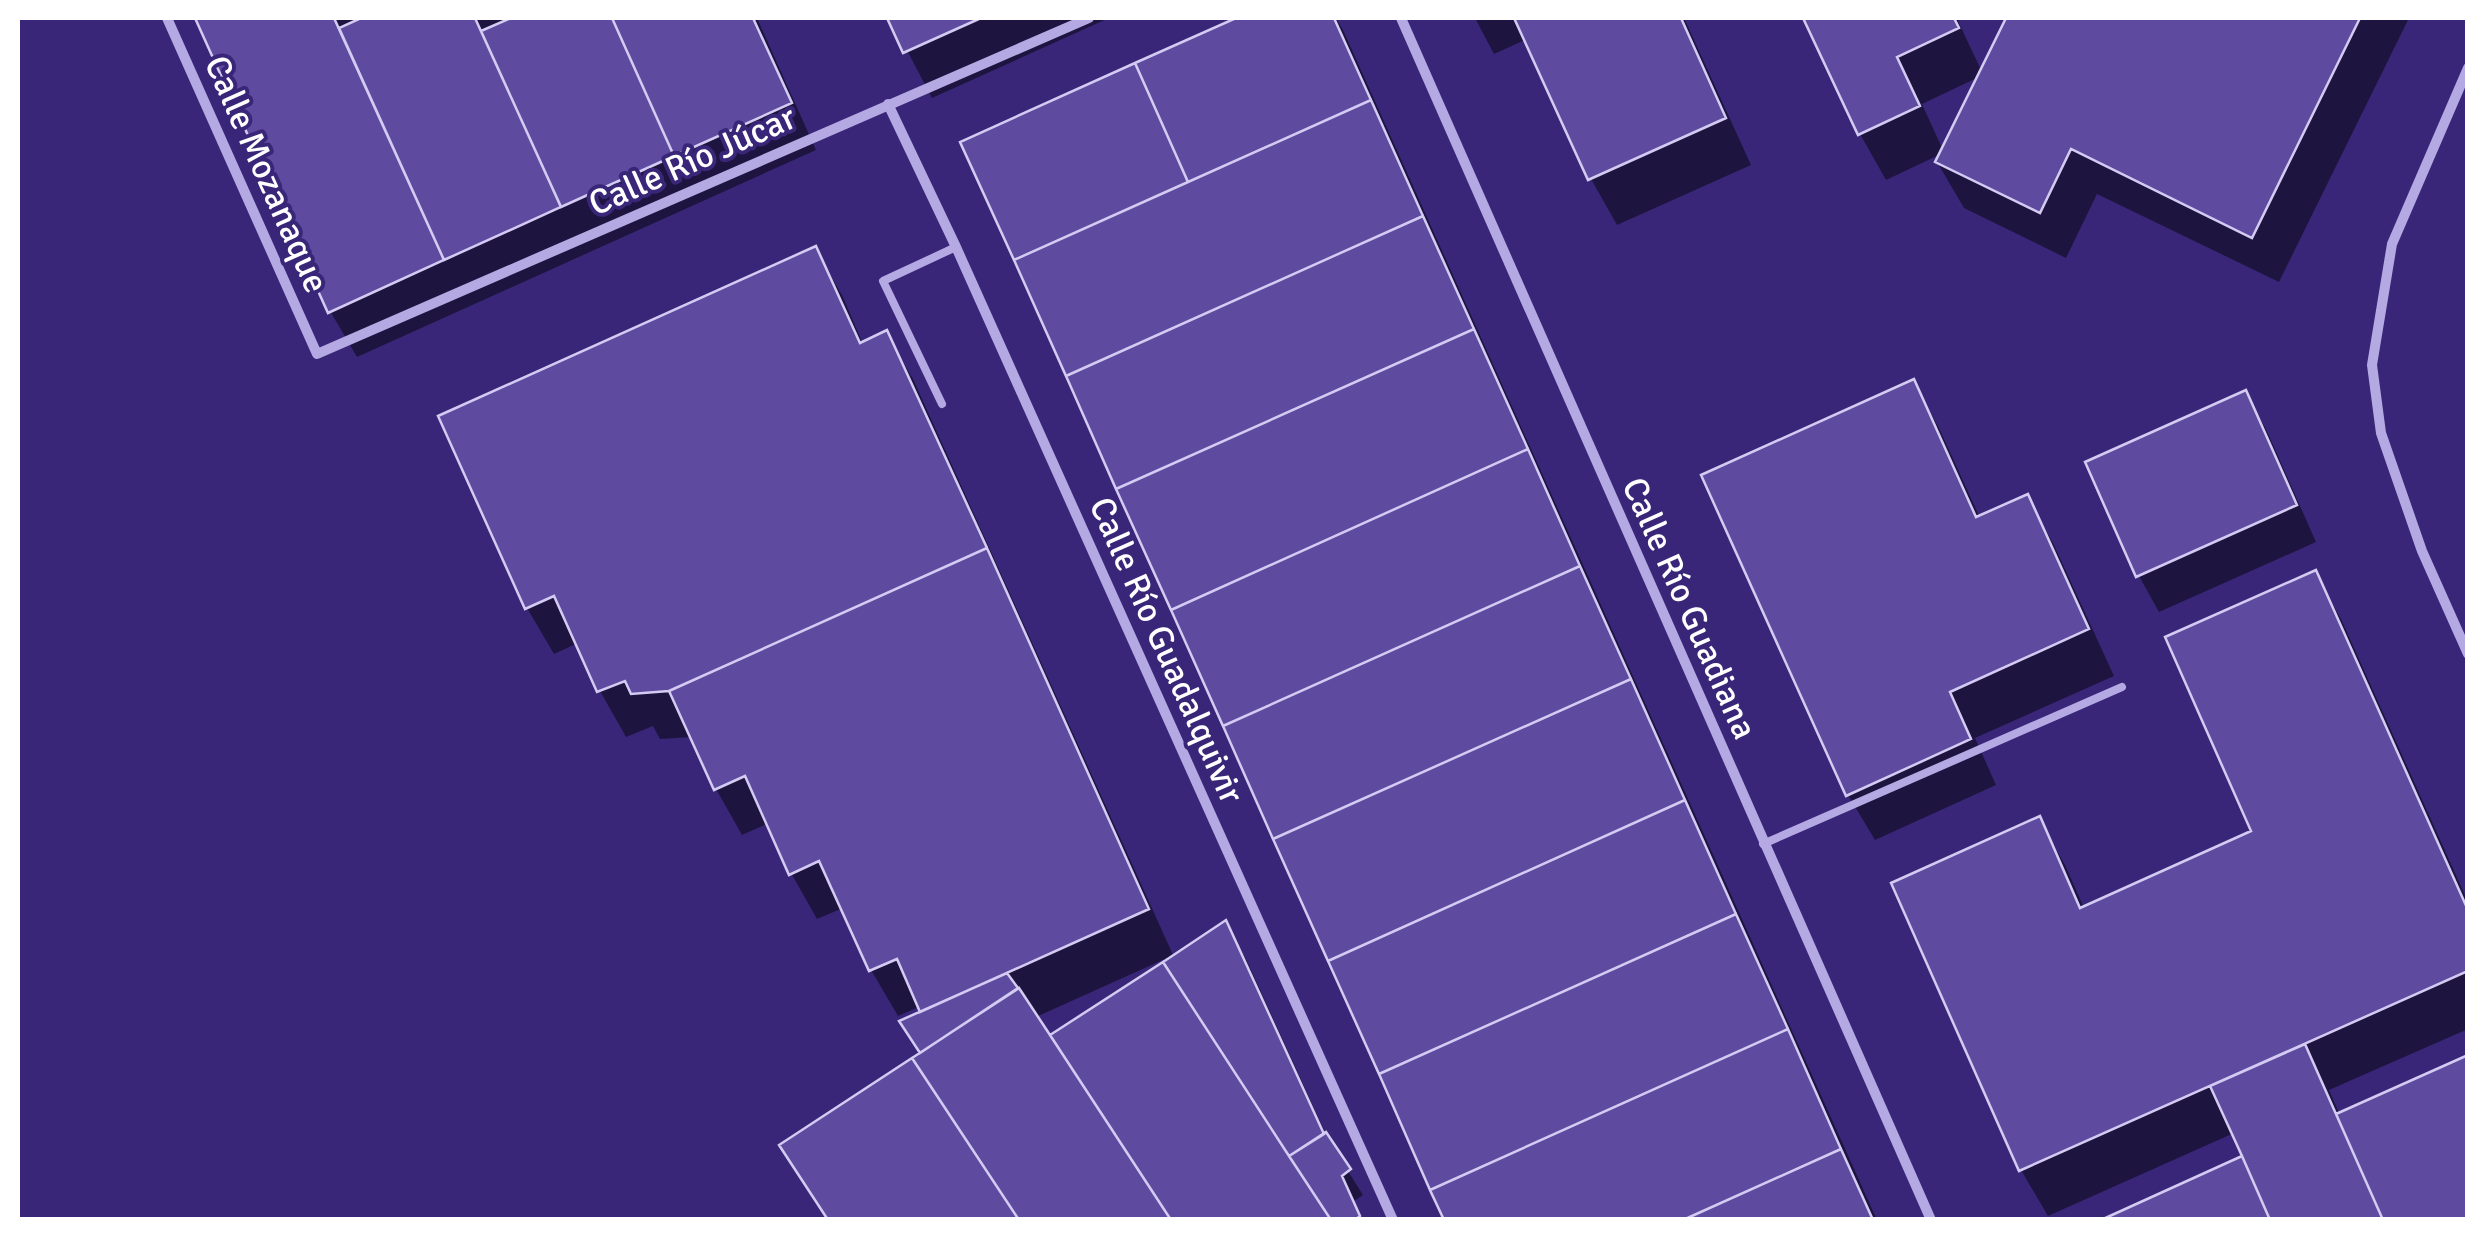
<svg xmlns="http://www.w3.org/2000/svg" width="2485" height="1237" font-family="Signika,sans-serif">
  <rect width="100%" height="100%" fill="#392678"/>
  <path fill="#0007" fill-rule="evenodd" d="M198 18H757L816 150 357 357 330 311Z
    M890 18H1109L932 98Z
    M1242 18H1336L1343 30 1877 1220H1447L964 143Z
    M1475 18H1684L1751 165 1617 225 1591 179 1527 39 1494 54Z
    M1806 18H1965L1958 21 1982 72 2008 18H2409L2279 282 2097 194 2066 258 1964 208 1937 162 1941 154 1886 180 1860 134ZM1979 77 1943 150 1922 104Z
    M815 249 842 295 863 344 886 333 913 379 1174 957 1225 923 1246 959 1328 1139 1363 1195 1354 1201 1362 1220H827L782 1146 922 1054 924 1012 921 1006 898 1016 871 970 843 908 817 919 791 873 769 823 742 835 716 789 692 737 660 739 653 726 626 737 600 691 578 643 554 654 527 608ZM1167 958 1168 961 1050 1038 1036 1017Z
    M1913 382 1939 428 1980 518 2027 497 2053 543 2114 676 1975 738 1996 785 1875 840 1848 795Z
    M2245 393 2266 429 2316 542 2159 612 2139 576Z
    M2315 573 2341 619 2468 902V1029L2329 1090 2340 1115 2245 1158 2234 1133 2048 1216 2021 1170 1894 884 2039 819 2065 865 2084 908 2255 832Z"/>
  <path fill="#5e4ba0" stroke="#d4cbf3" stroke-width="2.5" d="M195 18H334L444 260 328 313Z
    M361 18H475L561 207 444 260 339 28Z
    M511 18H612L674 156 561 207 481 31Z
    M612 18H753L792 103 674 156Z
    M887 18H981L903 53Z
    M1236 18H1334L1371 100 1188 182 1135 63Z
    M1514 18H1681L1726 118 1588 180Z
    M1803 18H1954L1959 28 1897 57 1920 106 1858 135Z
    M2006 18H2360L2252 238 2071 149 2040 213 1935 162Z
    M1135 63 1188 182 1014 260 960 142Z
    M1371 100 1423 216 1066 376 1014 260Z
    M1423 216 1474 329 1116 489 1066 376Z
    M816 246 860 343 887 330 987 548 669 691 631 694 625 681 597 692 554 596 525 609 438 416Z
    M1474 329 1528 449 1171 610 1116 489Z
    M1914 379 1976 517 2028 494 2089 629 1950 692 1971 739 1846 796 1701 475Z
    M2246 390 2297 505 2136 577 2085 462Z
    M1528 449 1580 566 1223 726 1171 610Z
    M987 548 1149 909 920 1012 897 959 869 971 819 861 789 875 745 776 714 790 669 691Z
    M1580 566 1631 679 1273 839 1223 726Z
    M2316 570 2468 910V971L2019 1171 1891 883 2040 816 2080 908 2251 831 2165 637Z
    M1631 679 1685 800 1328 961 1273 839Z
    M1685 800 1736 914 1379 1074 1328 961Z
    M1736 914 1788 1029 1430 1190 1379 1074Z
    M1226 920 1324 1134 1289 1156 1163 962Z
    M1163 962 1289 1156 1331 1220H1171L1050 1035Z
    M1007 973 1018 988 920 1053 899 1021Z
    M1019 988 1050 1035 1171 1220H1019L912 1058Z
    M1788 1029 1841 1149 1683 1220H1444L1430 1190Z
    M2305 1044 2336 1114 2383 1220H2270L2242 1156 2210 1086Z
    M2468 1055V1220H2383L2336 1114Z
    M912 1058 1019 1220H828L779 1145Z
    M1326 1132 1351 1169 1342 1176 1360 1216 1355 1220H1331L1289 1156Z
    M1841 1149 1873 1220H1683Z
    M2242 1156 2270 1220H2101Z"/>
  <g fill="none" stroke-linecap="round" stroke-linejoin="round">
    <path stroke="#b5a9e3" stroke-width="8" d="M942 404 883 281 956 247
      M1763 844 2122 687"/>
    <path stroke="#b5a9e3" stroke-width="10" d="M167 18 317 354 1089 18
      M1401 18 1931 1220
      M2468 68 2392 244 2372 365 2381 433 2422 551 2468 654
      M888 104 956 247 1393 1220"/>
  </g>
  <g text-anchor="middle" stroke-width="8" stroke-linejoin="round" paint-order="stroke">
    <g font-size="35" fill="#fff" stroke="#392678">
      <text transform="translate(692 160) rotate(-24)" y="12">Calle Río Júcar</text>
      <text transform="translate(267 174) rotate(66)" y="12">Calle Mozanaque</text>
      <text transform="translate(1690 608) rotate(66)" y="12">Calle Río Guadiana</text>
      <text transform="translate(1167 650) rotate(66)" y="12">Calle Río Guadalquivir</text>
    </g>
  </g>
  <rect width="2485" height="1237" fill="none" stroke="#ffffff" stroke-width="40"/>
</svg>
